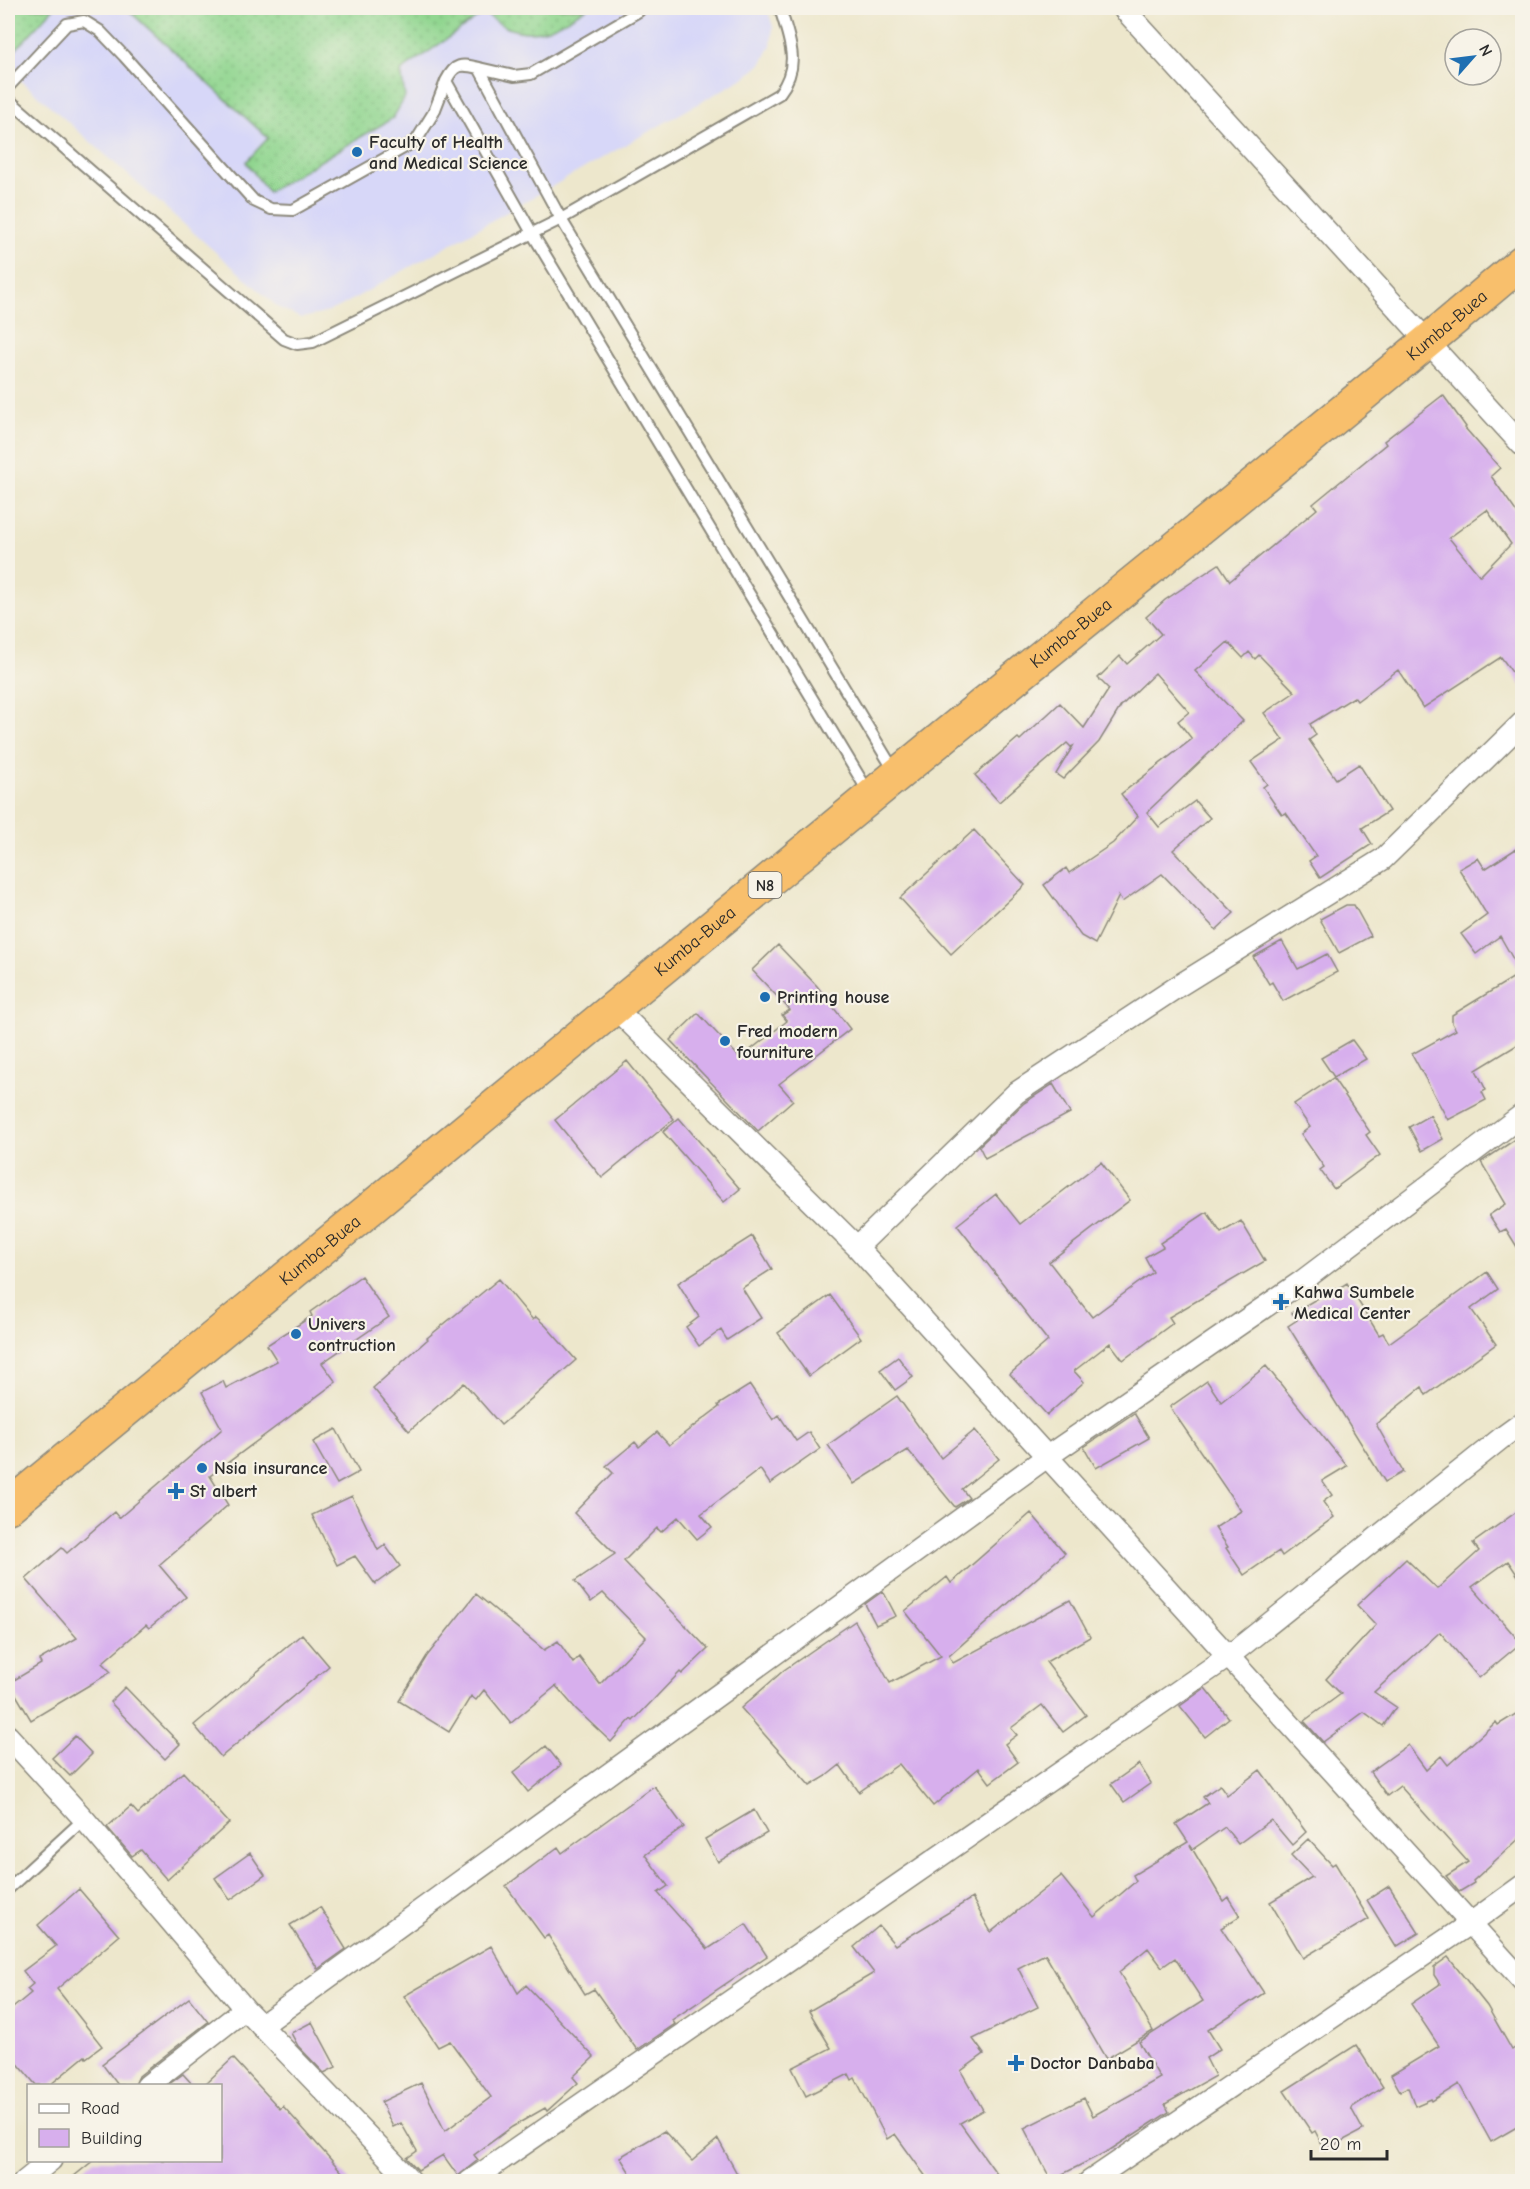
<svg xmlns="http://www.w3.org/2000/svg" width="1530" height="2189" font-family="'Comic Neue',sans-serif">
  <defs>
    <pattern id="grass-dots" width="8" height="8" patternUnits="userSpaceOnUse" patternTransform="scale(1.5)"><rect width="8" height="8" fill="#91d690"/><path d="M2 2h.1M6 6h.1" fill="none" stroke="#7db87c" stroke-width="1.8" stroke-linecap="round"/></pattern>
  </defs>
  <rect width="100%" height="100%" fill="#f7f3e8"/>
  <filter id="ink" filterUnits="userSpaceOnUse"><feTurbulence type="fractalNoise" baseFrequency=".0167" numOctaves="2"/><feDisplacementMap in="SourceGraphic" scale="12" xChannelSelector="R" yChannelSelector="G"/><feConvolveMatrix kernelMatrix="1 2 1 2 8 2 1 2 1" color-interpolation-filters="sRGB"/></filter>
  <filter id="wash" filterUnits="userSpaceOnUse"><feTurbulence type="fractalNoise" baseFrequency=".008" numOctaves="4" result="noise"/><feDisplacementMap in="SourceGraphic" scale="24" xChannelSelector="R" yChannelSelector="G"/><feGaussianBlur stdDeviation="1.35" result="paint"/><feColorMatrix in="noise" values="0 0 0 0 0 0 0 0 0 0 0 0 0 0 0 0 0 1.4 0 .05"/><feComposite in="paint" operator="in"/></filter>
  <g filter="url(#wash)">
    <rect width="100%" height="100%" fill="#ede7cc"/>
    <path fill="#d7d7f8" d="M8 8H767L773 27 771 45 762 63 747 76 341 306 321 314 301 318 279 308 8 69Z"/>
    <path fill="url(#grass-dots)" stroke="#5e805e" stroke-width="1.5" d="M8 8H54L8 58Z
      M126 8H587C561 23 540 40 508 28 499 25 491 17 484 13L401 71 405 97 393 118 268 192 246 162 268 138Z"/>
    <g id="blocks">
      <path fill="#d7afed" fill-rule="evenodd" d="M1443 395 1466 427 1465 428 1500 468 1491 476 1522 520V686L1501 657 1423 708 1398 670 1357 701 1354 697 1310 724 1316 735 1309 740 1336 779 1359 764 1389 811 1362 828 1372 844 1320 878 1309 861 1316 856 1286 813 1282 815 1263 787 1267 784 1251 762 1283 740 1264 713 1295 692 1259 655 1255 659 1249 652 1243 658 1228 642 1195 671 1243 721 1147 812 1159 827 1195 801 1210 818 1173 850 1234 913 1216 930 1162 874 1122 902 1119 896 1095 944 1081 936 1044 885 1066 868 1069 873 1113 843 1138 816 1121 794 1192 739 1178 721 1189 712 1155 673 1121 706 1099 742 1063 779 1056 774 1073 746 1071 747 1067 743 999 802 975 775 1018 738 1020 740 1060 703 1084 728 1109 689 1098 678 1120 656 1127 664 1161 634 1146 617 1165 600 1219 564 1230 581 1317 509 1313 504 1386 444 1384 441ZM1487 510 1511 544 1480 576 1449 538Z
        M974 830 1025 885 951 954 900 898Z
        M1522 845V1042L1476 1070 1486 1090 1482 1092 1486 1100 1448 1120 1412 1054 1456 1030 1452 1023V1015L1521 973 1500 936 1476 954 1461 934 1487 915 1459 869 1478 858 1485 869Z
        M1346 905H1354L1371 936 1339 953 1320 919Z
        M1282 941 1298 969 1327 954 1337 972 1283 1001 1272 982 1269 984 1253 957Z
        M778 945 817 986 850 1029 779 1084 793 1100 758 1131 670 1040 698 1013 740 1058 787 1021 782 1015 790 1010 752 970Z
        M1352 1040 1366 1059 1334 1077 1321 1058Z
        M627 1061 674 1119 602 1178 555 1120Z
        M1333 1078 1370 1132 1366 1135 1380 1155 1334 1189 1320 1170 1324 1167 1301 1134 1310 1127 1294 1104Z
        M1053 1084 1070 1113 985 1158 979 1146 1024 1103Z
        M1430 1115 1443 1139 1422 1151 1409 1127Z
        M679 1118 740 1189 724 1202 663 1132Z
        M1522 1135V1255L1506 1229 1500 1232 1489 1215 1506 1204 1481 1162Z
        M1101 1162 1130 1200 1049 1262 1092 1317 1153 1272 1145 1257 1163 1247 1160 1243 1207 1212 1221 1233 1241 1221 1265 1261 1169 1317 1173 1323 1123 1360 1110 1343 1074 1371 1084 1382 1047 1415 1010 1374 1048 1341 957 1225 996 1194 1020 1224Z
        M752 1236 772 1269 742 1288 761 1318 727 1340 721 1330 699 1346 686 1327 699 1317 678 1283Z
        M1487 1272 1498 1289 1471 1309 1496 1344 1426 1395 1422 1387 1376 1424 1403 1472 1385 1482 1288 1326 1297 1320 1292 1313 1325 1294 1326 1296 1347 1283 1379 1335 1383 1333 1389 1343Z
        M361 1276 389 1317 322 1363 336 1382 210 1476 228 1505 159 1565 186 1597 149 1628 146 1625 102 1663 111 1672 31 1720 9 1683 41 1664 39 1660 77 1638 26 1579 62 1548 67 1553 114 1512 119 1518 222 1429 202 1392 223 1381 226 1388 277 1361 267 1345 312 1316 310 1312Z
        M499 1279 533 1320 536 1317 546 1326 576 1360 501 1425 464 1383 409 1431 373 1388 428 1339 427 1338Z
        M830 1295 861 1338 809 1376 778 1333Z
        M898 1357 913 1377 895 1390 880 1370Z
        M1266 1366 1347 1466 1322 1481 1332 1495 1323 1502 1334 1517 1282 1556 1279 1551 1244 1575 1226 1548 1228 1547 1215 1528 1241 1511 1170 1407 1207 1381 1221 1402Z
        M750 1385 773 1420 779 1415 796 1441 809 1432 820 1449 770 1484 760 1469 701 1514 712 1527 697 1539 678 1517 661 1532 657 1528 624 1561 708 1649 682 1674 680 1672 633 1721 631 1719 611 1742 576 1709 556 1686 511 1723 484 1690 476 1700 471 1696 449 1732 399 1701 427 1656 476 1594 544 1650 558 1641 573 1663 579 1657 600 1684 646 1637 603 1593 591 1602 575 1581 615 1554 574 1513 613 1473 606 1466 635 1442 639 1447 657 1432 669 1445 719 1407 718 1405Z
        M897 1396 941 1458 975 1430 999 1459 962 1489 969 1498 955 1507 908 1450 854 1484 828 1445Z
        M1134 1413 1149 1438 1096 1468 1084 1447Z
        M336 1429 359 1472 337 1484 313 1442Z
        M352 1496 378 1550 385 1545 400 1566 375 1584 355 1556 337 1565 312 1515Z
        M1522 1508V1582L1508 1561 1472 1587 1521 1643 1479 1678 1440 1632 1374 1692 1396 1707 1383 1726 1364 1712 1323 1742 1304 1721 1341 1694 1326 1679 1376 1625 1357 1605 1406 1559 1437 1589 1479 1551 1473 1543Z
        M1031 1513 1065 1553 949 1656 953 1663 1070 1600 1090 1637 1046 1662 1086 1715 1063 1732 1042 1705 1011 1728 1017 1735 1005 1744 1018 1762 990 1783 979 1768 933 1806 899 1764 859 1792 840 1765 825 1777 810 1786 741 1708 784 1670 855 1621 890 1683 941 1656 905 1611 947 1577 951 1583Z
        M883 1591 896 1616 876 1625 865 1604Z
        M302 1634 329 1666 221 1757 194 1725Z
        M125 1687 180 1744 165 1759 110 1702Z
        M1205 1688 1229 1718 1205 1737 1180 1706Z
        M1522 1710V1836L1473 1881 1474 1883 1459 1892 1446 1876 1468 1862 1400 1786 1387 1796 1370 1772 1408 1745 1426 1770 1441 1756 1448 1765 1496 1722 1498 1725Z
        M75 1736 92 1754 70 1776 52 1758Z
        M546 1746 561 1765 528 1792 513 1773Z
        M1139 1764 1151 1783 1124 1802 1111 1784Z
        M1260 1770 1306 1832 1292 1845 1271 1820 1238 1844 1225 1827 1193 1849 1190 1845 1223 1901 1228 1897 1240 1916 1221 1928 1264 1993 1208 2030 1220 2049 1206 2058 1215 2076 1165 2104 1169 2112 1110 2150 1051 2180 1024 2128 1084 2098 1093 2116 1160 2078 1139 2042 1203 2001 1175 1958 1162 1967 1148 1948 1119 1972 1153 2031 1106 2059 1045 1954 1018 1968 1038 2007 973 2039 984 2054 961 2071 983 2110 960 2123 1002 2181H929L895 2134 887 2139 855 2078 852 2080 849 2074 806 2096 792 2068 831 2048 809 2011 874 1973 854 1947 879 1926 895 1945 972 1898 991 1932 1061 1876 1094 1917 1136 1881 1133 1875 1188 1842 1176 1824 1208 1803 1203 1797 1220 1785 1227 1795Z
        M183 1772 229 1823 167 1880 141 1850 132 1856 107 1827 131 1806 138 1814Z
        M654 1786 684 1827 645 1855 668 1886 658 1893 708 1949 746 1924 767 1956 672 2020 675 2024 637 2050 594 1989 585 1994 548 1935 544 1938 506 1886 558 1847 562 1853Z
        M754 1810 767 1833 718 1862 705 1839Z
        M1308 1839 1332 1865 1335 1863 1369 1919 1303 1958 1270 1902 1312 1877 1291 1855Z
        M250 1853 265 1875 230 1900 215 1878Z
        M1389 1886 1419 1933 1396 1947 1367 1900Z
        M79 1889 119 1936 57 1989 102 2046 86 2058 85 2056 50 2085H36L8 2052V2012L31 1993 27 1989 33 1984 23 1971 56 1946 38 1925Z
        M320 1907 346 1949 318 1969 290 1925Z
        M491 1946 518 1993 526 1985 594 2057 573 2077 578 2083 547 2111 545 2108 512 2127 474 2155 478 2160 458 2176 443 2155 418 2170 407 2158 417 2151 401 2123 393 2127 381 2102 421 2083 445 2131 491 2097 450 2041 438 2047 404 1996Z
        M1448 1957 1487 2006 1512 2050 1522 2043V2124L1491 2142 1459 2084 1432 2101 1431 2099 1415 2106 1408 2087 1400 2091 1391 2075 1439 2046 1411 2004 1440 1984 1434 1975V1967Z
        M189 1998 208 2022 139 2076 135 2085H118L102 2064Z
        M312 2022 336 2067 324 2073 298 2046 291 2033Z
        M1356 2045 1383 2087 1351 2108 1363 2130 1325 2150 1315 2131 1312 2133 1284 2091Z
        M233 2058 280 2109 283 2106 350 2181H68L94 2160H220V2085H204Z
        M183 2074 193 2085H168Z
        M664 2131 692 2161 718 2139 741 2181H635L620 2157Z"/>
    </g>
  </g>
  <g filter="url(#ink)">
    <use href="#blocks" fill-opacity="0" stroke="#8c897c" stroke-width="1.5"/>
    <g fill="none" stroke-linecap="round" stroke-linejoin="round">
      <defs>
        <path id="lane" d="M479 68 514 76 531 74 639 11 640 8
          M8 87 67 24 84 21 100 31 124 56 254 201 271 209 293 210 416 141 434 112 446 81
          M8 99 284 339 297 344 313 342 561 219 779 94C802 64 789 40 780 8
          M869 793 532 233 446 81C455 63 461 64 479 68L561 219 895 772
          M8 1889 84 1819"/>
        <path id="street" d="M1123 8 1522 445
          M616 1009 857 1247 1522 1980
          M857 1247 1016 1093 1180 985 1383 859 1522 723
          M8 1736 84 1819 245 2009 412 2182
          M261 2026 1048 1456 1301 1282 1522 1115
          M147 2086 245 2009
          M24 2182 51 2160
          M469 2182 1229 1656 1504 1436 1522 1423
          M1089 2182 1471 1923 1522 1886"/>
        <g id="highway">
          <path id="s1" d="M8 1507C305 1263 601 1018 898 774 1106 603 1317 436 1522 262"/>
        </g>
      </defs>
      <use href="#lane" stroke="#8c897c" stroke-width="14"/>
      <use href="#street" stroke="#8c897c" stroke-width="24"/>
      <use href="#highway" stroke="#8c897c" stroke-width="36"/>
      <use href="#lane" stroke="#fff" stroke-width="10"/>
      <use href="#street" stroke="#fff" stroke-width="21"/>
      <use href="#highway" stroke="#f8bf6c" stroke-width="33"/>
    </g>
  </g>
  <g fill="#1f6fb2" stroke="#f7f3e8" stroke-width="2">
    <circle cx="357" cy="152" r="6"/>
    <circle cx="765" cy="997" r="6"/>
    <circle cx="725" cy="1041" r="6"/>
    <path d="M1278 1293h6v6h6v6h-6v6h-6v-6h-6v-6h6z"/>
    <circle cx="296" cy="1334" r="6"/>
    <circle cx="202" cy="1468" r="6"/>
    <path d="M173 1482h6v6h6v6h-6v6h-6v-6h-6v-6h6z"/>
    <path d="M1013 2054h6v6h6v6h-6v6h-6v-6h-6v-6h6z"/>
  </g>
  <g text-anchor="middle" stroke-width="4.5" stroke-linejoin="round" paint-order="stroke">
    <rect fill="#f7f3e8" stroke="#686764" stroke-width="1.5" x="748.5" y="872" width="33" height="26" rx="4.5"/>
    <g font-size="16" font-weight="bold" fill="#2b2b2b">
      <text x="765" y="891">N8</text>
    </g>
    <g font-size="18" font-weight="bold" fill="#2b2b2b" stroke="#f7f3e8" text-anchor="start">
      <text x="369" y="148">Faculty of Health<tspan x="369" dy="21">and Medical Science</tspan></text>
      <text x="777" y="1003">Printing house</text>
      <text x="737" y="1037">Fred modern<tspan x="737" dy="21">fourniture</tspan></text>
      <text x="1294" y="1298">Kahwa Sumbele<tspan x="1294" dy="21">Medical Center</tspan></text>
      <text x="308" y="1330">Univers<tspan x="308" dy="21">contruction</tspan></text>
      <text x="214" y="1474">Nsia insurance</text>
      <text x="190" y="1497">St albert</text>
      <text x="1030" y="2069">Doctor Danbaba</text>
    </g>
    <g font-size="18" fill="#2b2b2b" stroke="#f7f3e8">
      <text dy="6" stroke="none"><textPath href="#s1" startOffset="1862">Kumba-Buea</textPath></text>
      <text dy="6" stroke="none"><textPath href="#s1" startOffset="1376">Kumba-Buea</textPath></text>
      <text dy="6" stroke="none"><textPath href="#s1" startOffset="890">Kumba-Buea</textPath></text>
      <text dy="6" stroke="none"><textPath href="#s1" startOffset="404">Kumba-Buea</textPath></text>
    </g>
  </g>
  <rect width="1530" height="2189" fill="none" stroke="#f7f3e8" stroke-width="30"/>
  <rect x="27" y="2084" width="195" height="78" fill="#f7f3e8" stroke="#a5a39c" stroke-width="1.5"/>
  <rect x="39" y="2104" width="30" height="9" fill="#ffffff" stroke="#a5a39c" stroke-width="1.5"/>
  <text x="81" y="2114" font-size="18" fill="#2b2b2b">Road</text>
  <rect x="39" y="2129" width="30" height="18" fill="#d7afed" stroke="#a5a39c" stroke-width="1.5"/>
  <text x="81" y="2144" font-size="18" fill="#2b2b2b">Building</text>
  <g transform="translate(1473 57) rotate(62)"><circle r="28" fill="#f7f3e8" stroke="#a5a39c" stroke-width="1.5"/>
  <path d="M0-4.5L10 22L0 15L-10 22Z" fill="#1f6fb2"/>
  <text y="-9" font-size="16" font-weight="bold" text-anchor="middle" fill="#2b2b2b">N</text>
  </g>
  <path d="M1311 2150v9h76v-9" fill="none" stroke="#2b2b2b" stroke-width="3"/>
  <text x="1320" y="2150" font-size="18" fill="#2b2b2b" stroke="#f7f3e8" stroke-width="4.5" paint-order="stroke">20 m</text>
</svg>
